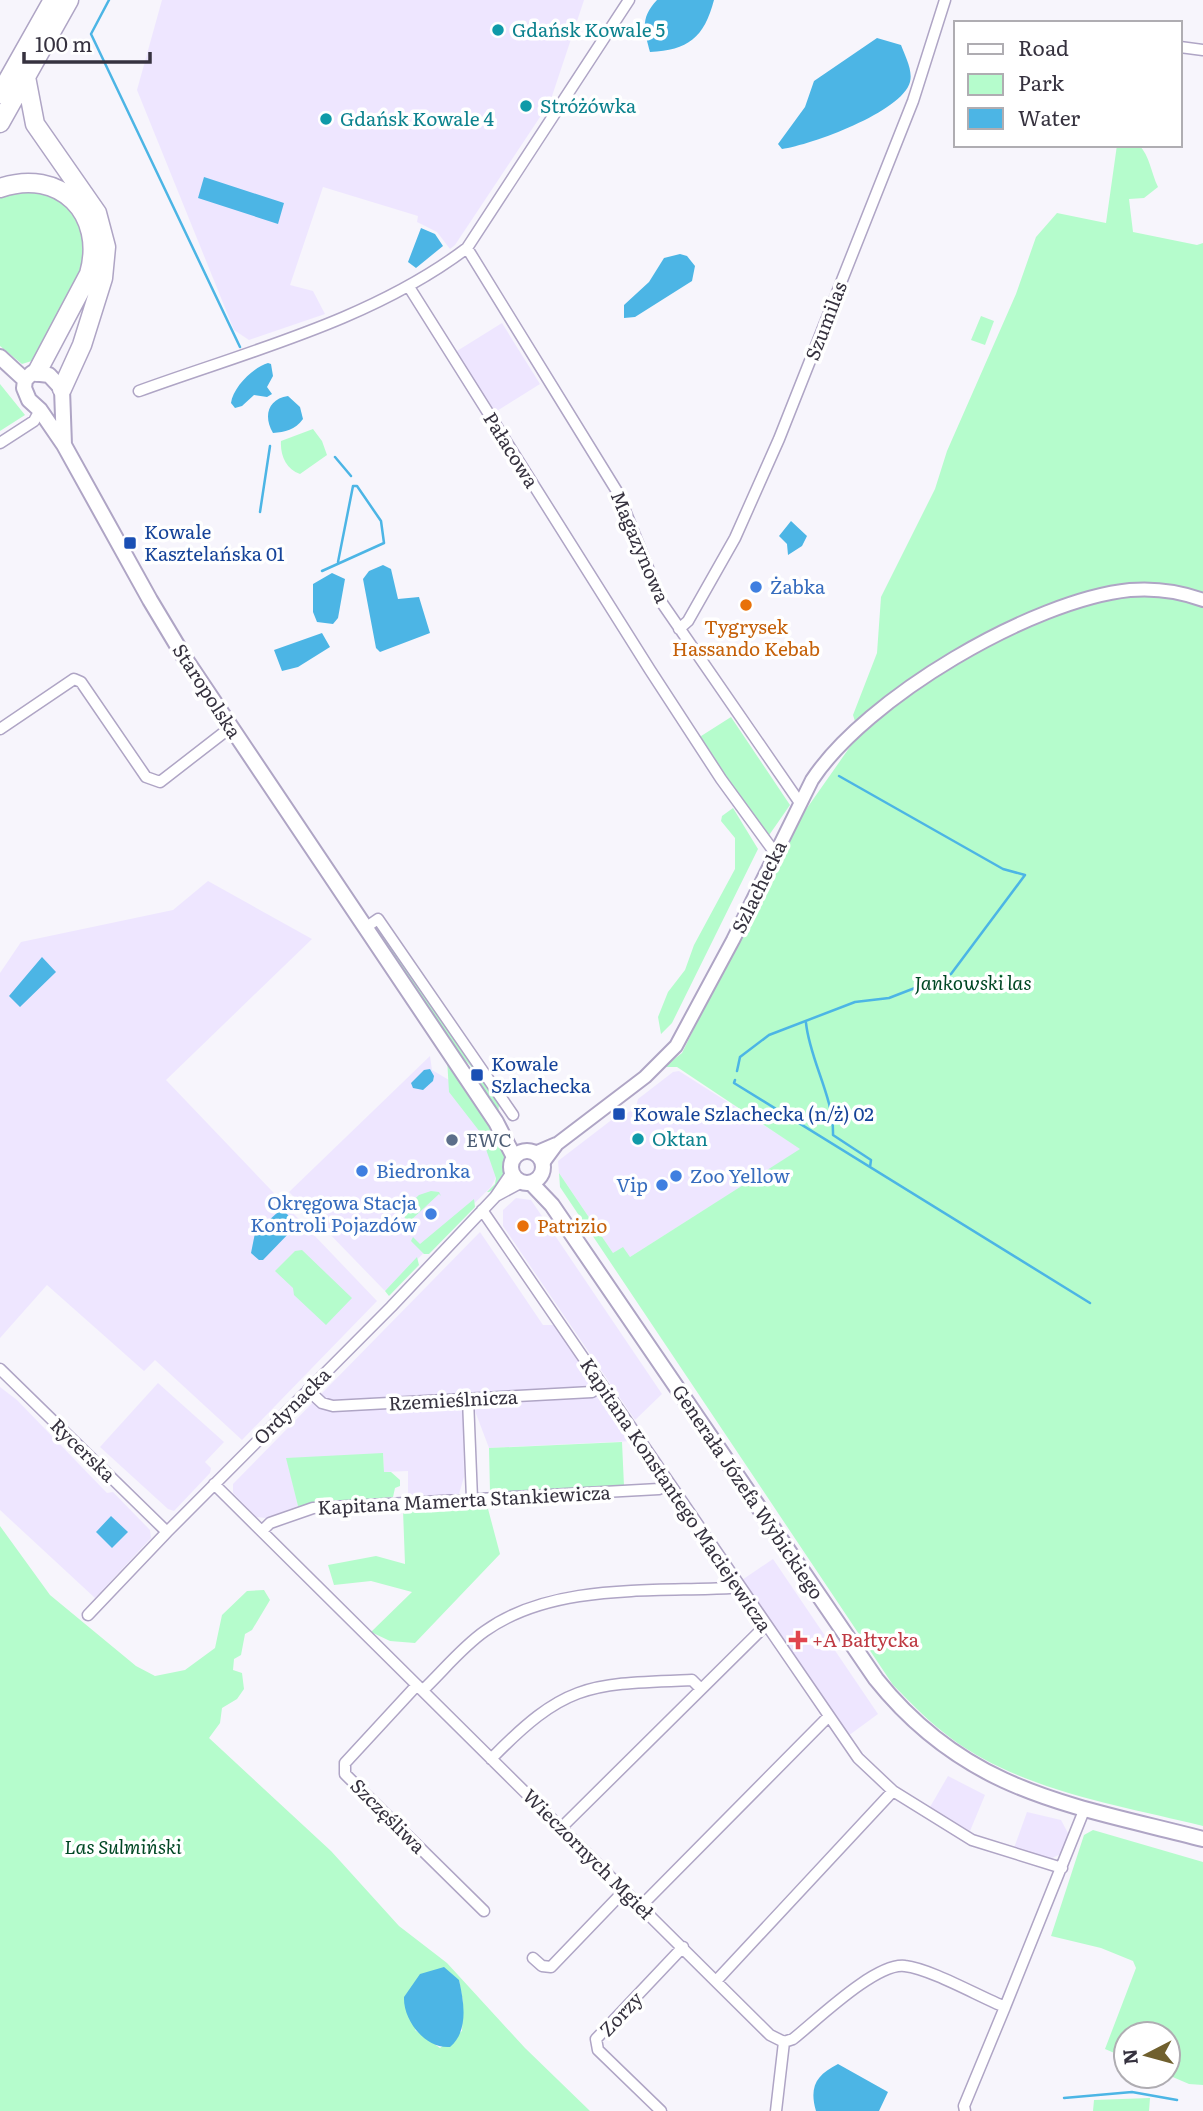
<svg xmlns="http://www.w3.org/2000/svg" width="1203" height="2111" font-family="Literata,serif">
  <rect width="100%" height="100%" fill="#f7f5fc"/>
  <path fill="#eee6ff" d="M162 0H584L550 102 455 245 450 249 437 232 417 222 418 216 323 187 290 285 313 291 325 314 249 340 234 330 137 90Z
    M502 323 540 384 492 414 458 358 457 351Z
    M208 881 312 939 166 1080 377 1301 242 1440 155 1360 144 1371 47 1285 0 1338V973L21 942 173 910Z
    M430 1056 432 1070 449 1080 493 1145 498 1173 491 1187 385 1291 289 1192Z
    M679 1071 801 1149 630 1257 613 1253 559 1173 558 1161 618 1115 626 1114 636 1107 638 1099 673 1072Z
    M516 1198 531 1200 662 1394 635 1420 503 1226V1210Z
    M480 1232 543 1325H555L633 1441 489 1448 475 1411 463 1412 464 1477 459 1494 408 1497V1471L384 1472 383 1454 287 1459 298 1506 266 1518 256 1517 233 1493V1484Z
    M158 1383 224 1442 205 1462 211 1468 210 1473 174 1511 168 1509 100 1447Z
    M0 1387 17 1400 107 1493 113 1492 150 1530 151 1538 95 1598 0 1510Z
    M773 1559 878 1714 848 1736 742 1580Z
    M948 1776 985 1795 970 1831 930 1807Z
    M1027 1812 1061 1820 1069 1835 1061 1854 1052 1858 1014 1848Z"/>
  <path fill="#b5fccc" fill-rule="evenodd" d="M1117 145H1139C1150 156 1151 173 1158 187L1144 198 1129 199 1133 232 1197 245 1203 243V1826C1119 1805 1023 1791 952 1739 930 1723 912 1704 893 1685L560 1187 559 1173 613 1253 623 1247 630 1257 800 1149 677 1067H664L682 1053 793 828 859 734 853 715 877 653 881 597 935 489 947 451 1016 294 1036 237 1057 213 1106 223Z
    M46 189 80 214 89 256 38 359 22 364 0 346V192Z
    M981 316 994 321 985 345 971 340Z
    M0 384 25 415 0 431Z
    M313 429 322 441 327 455 300 474C286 469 280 455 281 441Z
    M731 717 790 805 765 841 698 738Z
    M733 808 758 849 672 1023 661 1034 658 1017 668 992 685 970 694 945 735 869V838L721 821 722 816Z
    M379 926 499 1104 498 1115C489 1103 485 1092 479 1079 473 1066 462 1057 452 1048L374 930Z
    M447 1058C466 1087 537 1166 489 1192H487L495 1184 496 1178 480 1132 449 1092Z
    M431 1191 439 1192 441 1196 439 1194 409 1222 405 1220 404 1209 419 1195Z
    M474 1199 475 1207 429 1254H424L411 1241 413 1237 420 1244Z
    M302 1250 352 1298 326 1325 294 1295 293 1288 275 1271 295 1251Z
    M417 1257 419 1265 389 1296 385 1291Z
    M622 1442 624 1486 490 1492 489 1448Z
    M383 1453 384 1472H391L400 1480V1486L395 1488 393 1497 298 1506 286 1458Z
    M487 1505 500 1554 415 1643 390 1641 371 1632 412 1592 371 1581 334 1585 328 1565 376 1556 405 1564 403 1510Z
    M0 1526 50 1595 136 1666 155 1676 185 1670 215 1648 222 1615 247 1591 264 1590 270 1600 252 1630 245 1634 241 1655 234 1659 233 1670 242 1673 244 1689 237 1699 222 1708 220 1723 209 1738 331 1851 399 1926 447 1963 525 2048 590 2111H0ZM459 1980 463 2002 462 2031 440 2048 415 2030Z
    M1093 1830 1203 1862V2085L1189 2084 1168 2075V2034H1126V2058L1105 2049 1136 1968 1133 1961 1101 1948 1051 1936 1084 1835Z
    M1150 2098 1149 2111H1093L1094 2100Z"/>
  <path fill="#4cb5e5" d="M657 0H714C704 38 688 50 650 52 644 30 640 18 657 0Z
    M877 38 901 45C905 56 913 70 910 82 902 112 811 145 782 149L778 144 805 107 814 81Z
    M204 177 284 203 278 224 198 198Z
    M421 228 435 234 443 246 416 268 408 262Z
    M680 254 687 256 695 266 692 281 635 317 624 318V305L649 282 664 258Z
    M268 363 271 364 273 376 267 387 272 394 267 397 254 395 242 406 235 408 231 403C233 388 252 368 268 363Z
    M288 396 300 407 303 419C295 430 285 432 273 433 263 416 268 399 288 396Z
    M791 521 807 536 802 546 788 555 787 544 779 536Z
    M383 565 391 569 398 599 419 597 430 633 380 652 376 648 363 579 369 571Z
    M332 573 345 579 338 618 333 624 317 622 313 612V584Z
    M322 633 330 647 298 667 282 671 274 650Z
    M42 957 56 972 20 1007 9 996Z
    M430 1069 434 1076 433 1081 423 1090 413 1088 411 1083 424 1070Z
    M278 1212H285L292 1219V1230L263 1260H259L251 1253 255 1233Z
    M111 1516 128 1532 112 1548 96 1532Z
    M444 1967 459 1980C464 2002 469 2031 450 2047 426 2049 403 2021 404 1997L420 1974Z
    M838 2064 888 2092 879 2111H816C809 2087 816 2075 838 2064Z"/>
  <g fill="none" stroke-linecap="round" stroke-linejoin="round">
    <path stroke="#4cb5e5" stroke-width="2.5" d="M109 0 91 34 240 347
      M335 457 351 476
      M260 512 270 446
      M322 571 384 543 381 521 357 486H353L338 562
      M839 776 1003 869 1025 875 951 974 943 975
      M806 1023C810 1061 834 1097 833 1135L871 1160 870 1167
      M737 1071 740 1057 769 1035 855 1002 889 998 920 986
      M735 1080 734 1083 1090 1303
      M1064 2098 1132 2092 1177 2100"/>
    <defs>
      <path id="minor" d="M1180 47 1203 50
        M467 248 618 493 662 603 800 803
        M409 287 650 670 721 779 775 853
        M139 391C249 351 372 320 467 248L629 0
        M0 443 34 421 40 410
        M679 629 688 621 735 538 779 439 913 101 945 0
        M0 729 74 679 81 682 146 777 160 782 231 727
        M365 928 378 919 513 1115
        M496 1196 522 1182
        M482 1210 858 1758 893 1791 972 1840 1062 1868
        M0 1369 167 1532
        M308 1390 322 1403 333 1406 592 1392 602 1385
        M468 1399 472 1499
        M214 1484 770 2035 784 2042 793 2039C816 2021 876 1962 905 1966 931 1969 978 1996 1005 2007L1085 1808
        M262 1531 270 1523 313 1508 659 1489 669 1483
        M88 1615 167 1532 391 1307 495 1197 512 1172
        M417 1685 345 1763V1774L484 1911
        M423 1690C443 1671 462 1647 485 1631 552 1583 651 1592 730 1588L737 1583
        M491 1759C566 1682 589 1684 692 1680L700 1688
        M562 1827 765 1626
        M641 1906 827 1718
        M533 1958 542 1966 551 1967 624 1891
        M717 1980 893 1791
        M661 2111 598 2050 596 2039 683 1947
        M776 2111 784 2042
        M965 2111 964 2106 1005 2007"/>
      <path id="tertiary" d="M535 1153 556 1144
        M543 1163 557 1144 645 1077 676 1046 733 940 812 780C866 698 1032 600 1130 590 1155 588 1179 591 1203 600"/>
      <path id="secondary" d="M0 357 25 380
        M64 445 62 389 49 375 32 373 25 380 24 388 29 400 40 410 64 445 150 600 186 660 496 1122 514 1157
        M511 1167a16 16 0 1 1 32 0a16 16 0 1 1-32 0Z
        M531 1183 552 1205 876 1679C967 1793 1072 1805 1203 1839"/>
      <path id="motorway" d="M26 77 35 124 97 213 106 247 103 278 82 345 62 389
        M0 94 53 0
        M0 123 69 0
        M0 188C60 167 106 214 89 274L37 372"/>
    </defs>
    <use href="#minor" stroke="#afa5c5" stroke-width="13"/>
    <use href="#tertiary" stroke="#afa5c5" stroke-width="16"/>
    <use href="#secondary" stroke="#afa5c5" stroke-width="18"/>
    <use href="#motorway" stroke="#afa5c5" stroke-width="21"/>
    <use href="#minor" stroke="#fff" stroke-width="10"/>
    <use href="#tertiary" stroke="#fff" stroke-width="12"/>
    <use href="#secondary" stroke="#fff" stroke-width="14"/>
    <use href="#motorway" stroke="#fff" stroke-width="18"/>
  </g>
  <g fill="#0f9aa8" stroke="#fff" stroke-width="2.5">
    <circle cx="498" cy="30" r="7"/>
    <circle cx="526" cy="106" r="7"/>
    <circle cx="326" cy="119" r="7"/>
    <circle cx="638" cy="1139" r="7"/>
  </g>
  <g fill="#1a4fb4" stroke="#fff" stroke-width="2.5">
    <rect x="123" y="536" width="14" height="14" rx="3.5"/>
    <rect x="470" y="1068" width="14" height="14" rx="3.5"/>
    <rect x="612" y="1107" width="14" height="14" rx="3.5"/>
  </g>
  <g fill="#3f7fe0" stroke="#fff" stroke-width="2.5">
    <circle cx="756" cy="587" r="7"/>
    <circle cx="362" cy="1171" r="7"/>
    <circle cx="676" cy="1176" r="7"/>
    <circle cx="662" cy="1185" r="7"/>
    <circle cx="431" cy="1214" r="7"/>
  </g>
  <g fill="#e8710a" stroke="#fff" stroke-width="2.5">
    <circle cx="746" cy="605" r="7"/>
    <circle cx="523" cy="1226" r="7"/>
  </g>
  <circle fill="#5c6f8a" stroke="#fff" stroke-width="2.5" cx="452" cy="1140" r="7"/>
  <path fill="#e0444e" stroke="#fff" stroke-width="2.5" d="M794.5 1629.5h7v7h7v7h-7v7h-7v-7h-7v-7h7z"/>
  <g text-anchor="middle" stroke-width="7" stroke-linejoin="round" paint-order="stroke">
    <g font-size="19" fill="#0d838f" stroke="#fff" text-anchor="start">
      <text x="512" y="37">Gdańsk Kowale 5</text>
      <text x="540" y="113">Stróżówka</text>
      <text x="340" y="126">Gdańsk Kowale 4</text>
      <text x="652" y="1146">Oktan</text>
    </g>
    <g font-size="19" fill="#36323f" stroke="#fff">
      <text transform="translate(826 321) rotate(-69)" y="7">Szumilas</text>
      <text transform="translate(511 450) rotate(58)" y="7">Pałacowa</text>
      <text transform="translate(640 547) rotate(67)" y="7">Magazynowa</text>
      <text transform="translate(207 691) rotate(57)" y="7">Staropolska</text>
      <text transform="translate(759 887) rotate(-64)" y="7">Szlachecka</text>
      <text transform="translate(453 1400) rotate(-3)" y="7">Rzemieślnicza</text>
      <text transform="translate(292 1406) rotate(-45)" y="7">Ordynacka</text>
      <text transform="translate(83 1450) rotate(44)" y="7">Rycerska</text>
      <text transform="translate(748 1492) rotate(56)" y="7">Generała Józefa Wybickiego</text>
      <text transform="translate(676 1495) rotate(56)" y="7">Kapitana Konstantego Maciejewicza</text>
      <text transform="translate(464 1500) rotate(-3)" y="7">Kapitana Mamerta Stankiewicza</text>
      <text transform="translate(388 1816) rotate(45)" y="7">Szczęśliwa</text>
      <text transform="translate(588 1854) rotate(45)" y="7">Wieczornych Mgieł</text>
      <text transform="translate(621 2014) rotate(-47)" y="7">Zorzy</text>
    </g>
    <g font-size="19" fill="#164399" stroke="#fff" text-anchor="start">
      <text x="144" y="539">Kowale<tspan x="144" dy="22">Kasztelańska 01</tspan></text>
      <text x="491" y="1071">Kowale<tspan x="491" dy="22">Szlachecka</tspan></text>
      <text x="633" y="1121">Kowale Szlachecka (n/ż) 02</text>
    </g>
    <g font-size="19" fill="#366cbe" stroke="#fff" text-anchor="start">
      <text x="770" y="594">Żabka</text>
      <text x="376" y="1178">Biedronka</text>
      <text x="690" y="1183">Zoo Yellow</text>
      <text x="648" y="1192" text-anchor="end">Vip</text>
      <text x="417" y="1210" text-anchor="end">Okręgowa Stacja<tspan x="417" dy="22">Kontroli Pojazdów</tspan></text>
    </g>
    <g font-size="19" fill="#c56008" stroke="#fff">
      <text x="746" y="634">Tygrysek<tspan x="746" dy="22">Hassando Kebab</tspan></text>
      <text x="537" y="1233" text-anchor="start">Patrizio</text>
    </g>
    <g font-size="19" font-style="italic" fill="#004724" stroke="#fff">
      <text x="973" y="990">Jankowski las</text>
      <text x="123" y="1854">Las Sulmiński</text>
    </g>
    <g font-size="19" fill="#4e5e75" stroke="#fff" text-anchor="start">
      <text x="466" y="1147">EWC</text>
    </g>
    <g font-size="19" fill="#be3a42" stroke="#fff" text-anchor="start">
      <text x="812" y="1647">+A Bałtycka</text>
    </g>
  </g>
  <rect x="954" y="21" width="228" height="126" fill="#ffffff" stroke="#afadb2" stroke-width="2"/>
  <rect x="968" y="44" width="35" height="10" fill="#ffffff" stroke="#afadb2" stroke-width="2"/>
  <text x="1018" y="56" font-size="21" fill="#36323f">Road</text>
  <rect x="968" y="74" width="35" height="21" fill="#b5fccc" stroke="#afadb2" stroke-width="2"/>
  <text x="1018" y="91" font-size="21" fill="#36323f">Park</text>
  <rect x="968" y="108" width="35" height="21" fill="#4cb5e5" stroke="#afadb2" stroke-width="2"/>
  <text x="1018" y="126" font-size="21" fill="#36323f">Water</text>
  <g transform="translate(1147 2055) rotate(264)"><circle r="33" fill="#ffffff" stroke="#afadb2" stroke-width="2"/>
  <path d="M0-5L12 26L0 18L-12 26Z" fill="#70602e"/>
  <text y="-10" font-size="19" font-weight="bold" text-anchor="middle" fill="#36323f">N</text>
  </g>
  <path d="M24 52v10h126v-10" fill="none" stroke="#36323f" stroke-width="3.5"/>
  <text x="35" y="52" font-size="21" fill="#36323f" stroke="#ffffff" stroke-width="5" paint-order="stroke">100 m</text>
</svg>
